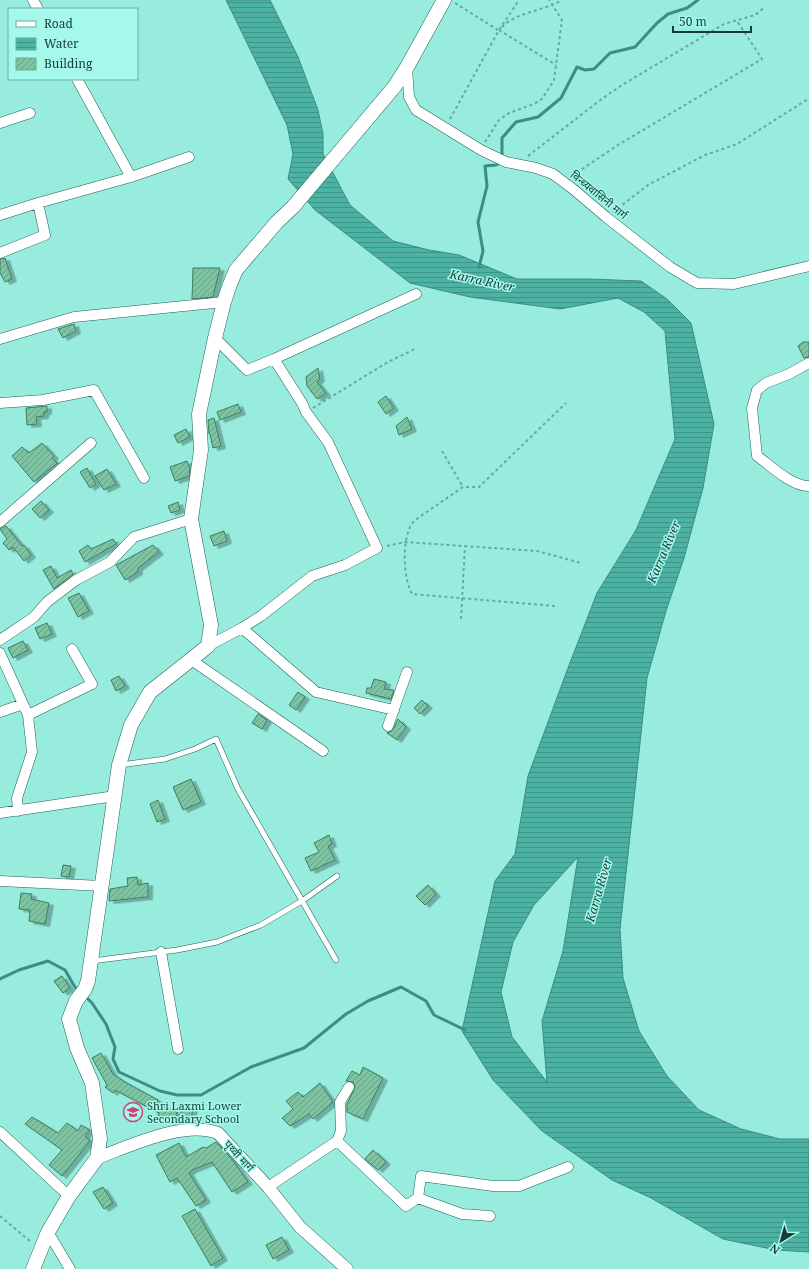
<svg xmlns="http://www.w3.org/2000/svg" width="809" height="1269" font-family="'Noto Serif','Noto Sans Devanagari',serif">
  <defs>
    <pattern id="water-rules" width="6" height="5" patternUnits="userSpaceOnUse"><rect width="6" height="5" fill="#4cb2a3"/><path d="M0 2.5h6" fill="none" stroke="#3e9286"/></pattern>
    <pattern id="building-hatch" width="6" height="6" patternUnits="userSpaceOnUse"><rect width="6" height="6" fill="#7fc3a2"/><path d="M-1 1l2-2M0 6l6-6M5 7l2-2" fill="none" stroke="#67a085"/></pattern>
    <filter id="shadow"><feDropShadow dx="4.5" dy="2.5" stdDeviation="0" flood-color="#0004"/></filter>
  </defs>
  <rect width="100%" height="100%" fill="#97ecdd"/>
  <path fill="url(#water-rules)" stroke="#3c8e82" fill-rule="evenodd" d="M226 0H270L298 57 318 110 323 134V154L350 205 393 241 429 250 459 255 517 279H590L641 281 667 299 691 323 714 424 703 488 684 558 666 611 647 678 620 929 623 978 639 1031 667 1076 699 1110 741 1129 780 1139H809V1252L776 1250 723 1239 651 1198 612 1180 542 1131 493 1080 462 1031 495 881 515 854 528 776 568 668 597 593 636 530 675 439 665 331 644 312 618 298 560 309 470 297 410 283 315 210 288 179 293 154 287 125ZM578 857 563 951 542 1021 547 1082 512 1037 501 992 513 942 534 905Z"/>
  <g fill="none" stroke-linecap="round" stroke-linejoin="round">
    <path stroke="#3c8e82" stroke-width="3" d="M502 155V138L516 122 538 117 561 98 577 67 585 70 594 69 610 53 635 47 657 23 668 14 687 8 698 0
      M479 267 483 251 478 222 487 186 485 166 496 165 498 164
      M0 979 19 970 48 961 65 970 75 987 79 991
      M85 996 92 1003 106 1024 115 1047 113 1059 119 1072 160 1091 177 1095H201L251 1067 304 1048 346 1014 368 1001 401 987 426 1001 434 1015 465 1030"/>
  </g>
  <path fill="url(#building-hatch)" stroke="#3a7e60" filter="url(#shadow)" d="M5 258 12 279 5 282 0 273V259Z
    M193 268H220L213 297 192 299Z
    M74 324 76 331 63 338 58 329Z
    M803 342H809V357L804 358 798 346Z
    M318 368 320 379 317 382 326 393 317 399 307 386 306 377Z
    M386 396 394 408 386 414 378 402Z
    M238 404 241 412 220 420 217 412Z
    M47 406V412H44V416L36 417 37 424 27 425 26 408Z
    M407 417 412 429 399 435 396 426Z
    M214 418 221 446 213 448 210 434H209L208 420Z
    M186 429 190 437 178 443 174 435Z
    M42 443 54 456 52 458 57 463 34 482 12 456 22 447 29 453Z
    M187 461 190 469 189 476 175 481 170 467Z
    M87 468 96 484 90 488 80 472Z
    M107 469 116 484 104 490 95 476Z
    M41 501 49 510 40 518 32 509Z
    M178 502 180 510 171 513 168 506Z
    M6 526 22 546 24 545 31 555 24 561 13 547 9 550 3 543 7 539 0 529Z
    M224 531 227 541 214 546 210 536Z
    M113 539 116 544 85 562 79 551 88 545 91 549Z
    M153 545 159 552 138 568V572L125 580 116 565Z
    M51 566 57 578 71 570 73 574 54 589 43 570Z
    M79 593 89 611 78 617 68 598Z
    M47 623 52 634 40 639 35 628Z
    M23 641 28 650 13 658 8 648Z
    M119 676 125 686 116 691 111 680Z
    M374 679 386 682 384 689 394 690 391 699 366 693 367 688H371Z
    M298 692 305 697 296 710 289 705Z
    M422 700 428 706 420 714 414 708Z
    M258 714 267 720 262 729 252 723Z
    M398 719 406 727 397 740 387 733 392 731Z
    M191 779 201 802 183 810 173 787Z
    M158 800 165 819 157 822 150 804Z
    M329 835 332 844 328 846 335 860 311 871 305 858 319 852 314 843Z
    M63 865 71 866 69 877 61 876Z
    M137 877 138 885 148 883V897L109 901 110 889 128 886 127 878Z
    M428 885 436 894 425 905 416 896Z
    M21 893 32 894 31 899 49 903 45 924 29 921 30 910 19 909Z
    M62 976 70 988 63 993 54 981Z
    M101 1053 113 1074 125 1082 158 1100 157 1102 178 1113 172 1123 158 1115 159 1113 115 1090 113 1093 105 1087 107 1085 92 1058Z
    M363 1067 383 1078 363 1119 347 1112V1104L355 1087 353 1082 346 1081 352 1071 360 1075Z
    M320 1083 333 1102 313 1119 309 1114 290 1126 282 1118 293 1109 286 1101 298 1092 303 1097Z
    M182 1106 193 1108 191 1120 180 1118Z
    M32 1117 58 1133 67 1123 78 1131 81 1125 90 1130 85 1136 90 1141 62 1176 49 1165 62 1150 25 1124Z
    M216 1142 231 1158 248 1182 232 1192 212 1162 192 1170 189 1173 206 1200 196 1206 177 1178 170 1182 156 1155 179 1143 186 1157 203 1147 206 1148Z
    M373 1150 386 1162 378 1170 365 1159Z
    M103 1187 113 1203 104 1209 93 1192Z
    M195 1209 223 1258 211 1266 182 1216Z
    M282 1237 289 1250 273 1259 266 1245Z"/>
  <g fill="none" stroke-linecap="round" stroke-linejoin="round">
    <defs>
      <path id="service" d="M120 765 165 759 195 749 216 739 238 789 336 960
        M92 961 177 950 217 942 261 925 302 901 337 876"/>
      <path id="minor" d="M33 0 38 9
        M407 67 409 97 416 110 481 150 506 162 536 168 553 174 573 189 606 217 670 267 697 283 734 284 809 266
        M77 79 131 177
        M0 123 30 113
        M0 215 38 203 131 177 189 157
        M0 253 45 235 38 203
        M0 339 74 317 224 302
        M274 359 416 294
        M809 363 789 374 766 383 757 390 752 408 757 456C771 466 791 486 809 486
        M0 403 43 400 94 390 144 478
        M0 522 91 443
        M242 628 316 692 394 710
        M0 640 34 617 47 602 76 580 110 562 134 537 191 519
        M208 646 242 628 261 616 312 576 345 565 377 548 328 442 306 412 302 403 274 359 247 370 215 338
        M0 653 28 715 32 752 17 798 18 811
        M190 659 323 751
        M0 712 23 704
        M28 715 92 684 72 649
        M388 726 407 672
        M0 813 115 796
        M0 881 102 886
        M161 952 178 1049
        M0 1132C23 1153 46 1175 69 1196
        M337 1141 406 1206 418 1198 421 1176 493 1186H519L568 1167
        M268 1187 337 1141 341 1131 340 1102 349 1087
        M418 1198 462 1214 490 1216
        M48 1232 70 1269"/>
      <path id="tertiary" d="M97 1158C130 1146 184 1120 218 1133L268 1187 300 1227 347 1269"/>
      <path id="secondary" d="M33 1269 48 1232 69 1196 97 1158 100 1139 92 1083 77 1048 69 1019 76 1001 85 989 88 981 119 765 131 725 150 692 208 646 211 625 191 519 201 450 199 414 215 338 224 302 230 284 236 270 277 222 293 207 395 86 407 67 444 0"/>
    </defs>
    <use href="#service" stroke="#1f6158" stroke-width="6"/>
    <use href="#minor" stroke="#1f6158" stroke-width="11"/>
    <use href="#tertiary" stroke="#1f6158" stroke-width="13"/>
    <use href="#secondary" stroke="#1f6158" stroke-width="15"/>
    <path stroke="#67a99e" stroke-width="2" stroke-dasharray="3 3" stroke-linecap="butt" d="M455 3 498 30
      M502 27C517 12 543 11 562 0
      M499 30 556 65
      M450 119 499 30 519 0
      M485 142 499 120 509 113 534 104 542 99 554 80 562 20 549 0
      M528 156 603 98 622 85 724 24 755 15 765 7
      M572 176 618 145 762 59 737 21
      M613 212 648 185 705 155 737 144 808 99
      M313 408 388 362 415 349
      M442 451 463 487
      M387 546 405 542 537 551 581 563
      M555 606 412 594C403 577 402 542 411 525 413 522 416 520 418 518L463 487H479L566 403
      M461 619 465 546
      M0 1216 31 1242"/>
    <use href="#service" stroke="#fff" stroke-width="5"/>
    <use href="#minor" stroke="#fff" stroke-width="10"/>
    <use href="#tertiary" stroke="#fff" stroke-width="12"/>
    <use href="#secondary" stroke="#fff" stroke-width="14"/>
  </g>
  <defs>
    <symbol id="school-ring" viewBox="-11 -11 22 22"><circle r="9.5" fill="#a4f9eb" stroke="#cd4174" stroke-width="1.5"/><path d="M0-5L7-2L0 1L-7-2ZM-4 1L0 2.5L4 1V4Q0 6-4 4Z" fill="#cd4174"/></symbol>
  </defs>
  <g fill-rule="evenodd">
    <use href="#school-ring" x="122" y="1101" width="22" height="22"/>
  </g>
  <g text-anchor="middle" stroke-width="3" stroke-linejoin="round" paint-order="stroke">
    <g font-size="11" fill="#173b35" stroke="#a4f9eb">
      <text transform="translate(599 195) rotate(39)" y="4">विन्ध्यवासिनी मार्ग</text>
      <text transform="translate(239 1156) rotate(47)" y="4">पृथ्वी मार्ग</text>
    </g>
    <g font-size="11" fill="#173b35" stroke="#a4f9eb" text-anchor="start">
      <text x="147" y="1110">Shri Laxmi Lower<tspan x="147" dy="13">Secondary School</tspan></text>
    </g>
    <g font-size="12" font-style="italic" fill="#1a3a35" stroke="#a4f9eb">
      <text transform="translate(482 281) rotate(12)" y="4">Karra River</text>
      <text transform="translate(664 552) rotate(-67)" y="4">Karra River</text>
      <text transform="translate(599 890) rotate(-74)" y="4">Karra River</text>
    </g>
  </g>
  <rect x="8" y="8" width="130" height="72" fill="#a4f9eb" stroke="#6cada2"/>
  <rect x="16" y="21" width="20" height="6" fill="#ffffff" stroke="#6cada2"/>
  <text x="44" y="28" font-size="12" fill="#173b35">Road</text>
  <rect x="16" y="38" width="20" height="12" fill="url(#water-rules)" stroke="#6cada2"/>
  <text x="44" y="48" font-size="12" fill="#173b35">Water</text>
  <rect x="16" y="58" width="20" height="12" fill="url(#building-hatch)" stroke="#6cada2"/>
  <text x="44" y="68" font-size="12" fill="#173b35">Building</text>
  <g transform="translate(781 1241) rotate(217)" stroke="#a4f9eb" stroke-width="3" paint-order="stroke">
  <path d="M0-3L7 15L0 10L-7 15Z" fill="#173b35"/>
  <text y="-6" font-size="11" font-weight="bold" text-anchor="middle" fill="#173b35">N</text>
  </g>
  <path d="M673 26v6h78v-6" fill="none" stroke="#173b35" stroke-width="2"/>
  <text x="679" y="26" font-size="12" fill="#173b35" stroke="#a4f9eb" stroke-width="3" paint-order="stroke">50 m</text>
</svg>
